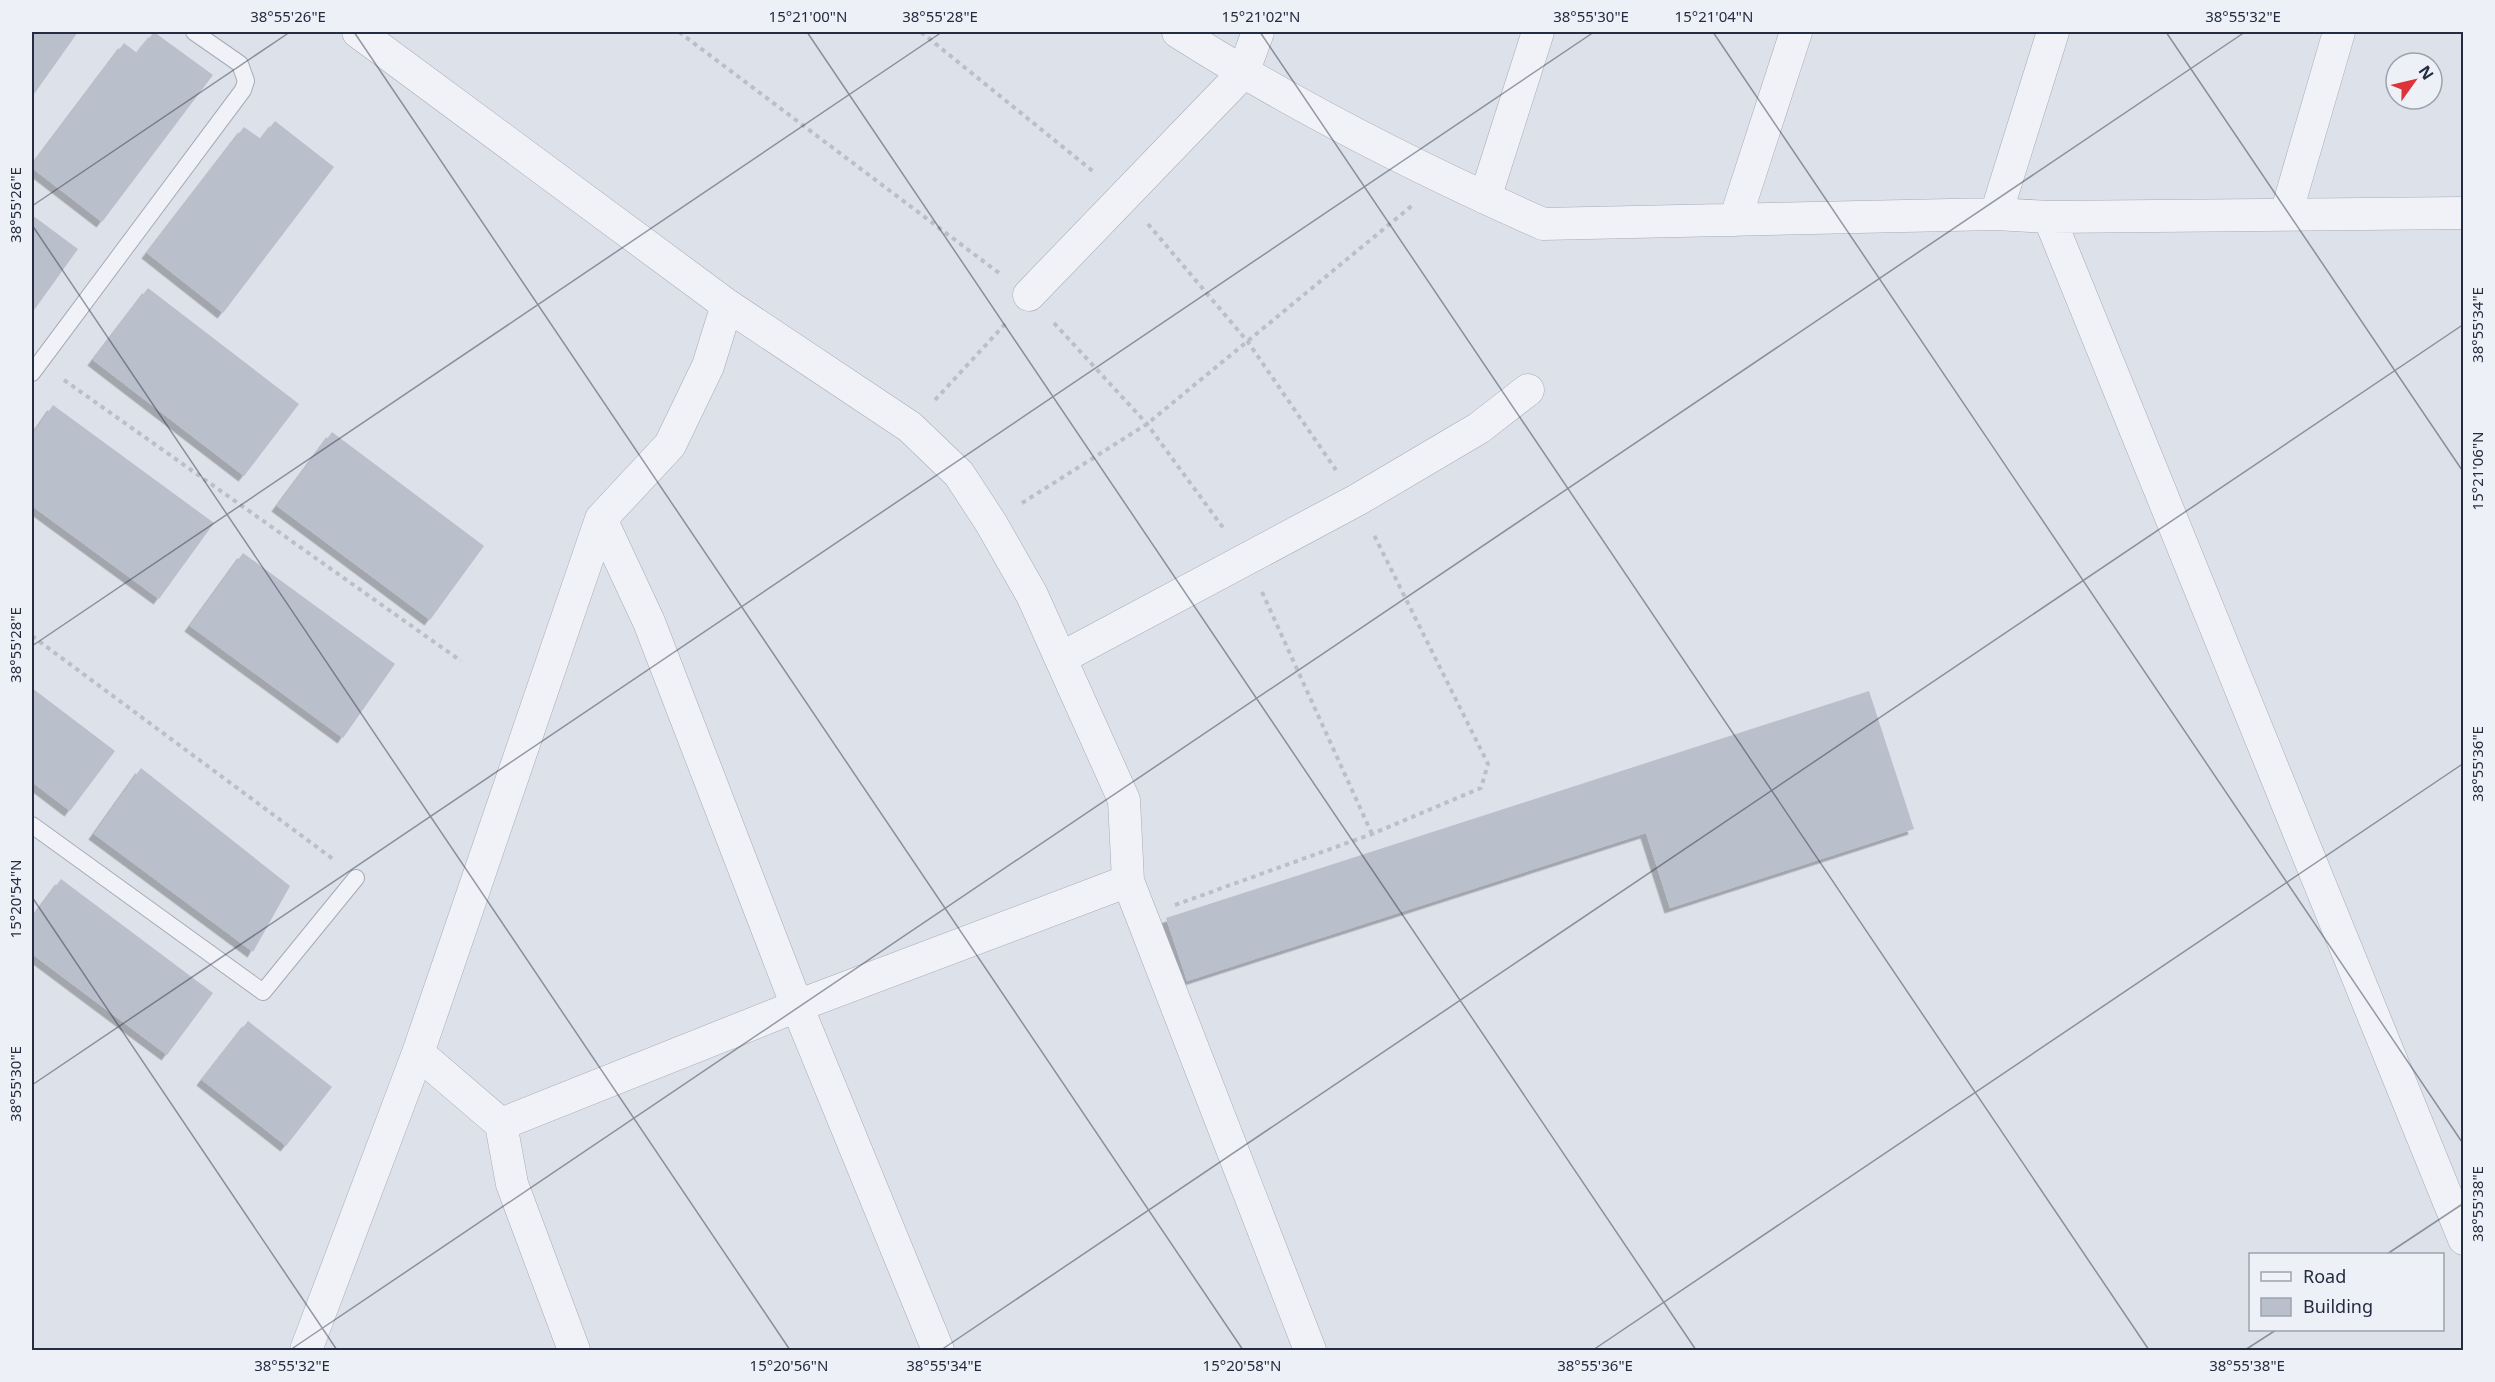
<svg xmlns="http://www.w3.org/2000/svg" width="2495" height="1382" font-family="'Noto Sans',sans-serif">
  <defs>
    <filter id="shadow"><feDropShadow dx="-5.5" dy="5.5" stdDeviation="0" flood-color="#0004"/></filter>
  </defs>
  <rect width="100%" height="100%" fill="#dde1e9"/>
  <path fill="#babfcc" filter="url(#shadow)" d="M32 32H78L32 97Z
    M154 32 213 75 102 222 32 168V165L124 43 137 53Z
    M275 121 334 167 223 313 147 253 244 127 261 139Z
    M32 215 78 249 32 313Z
    M148 288 299 404 244 476 93 360Z
    M53 405 214 523 159 599 32 506V435Z
    M332 432 484 546 430 620 277 506Z
    M243 553 395 664 343 738 190 626Z
    M32 688 115 751 70 811 32 782Z
    M1869 691 1914 829 1670 908 1646 833 1187 981 1166 918Z
    M141 768 290 886 253 952 94 834Z
    M61 879 213 993 167 1055 32 954V918Z
    M248 1021 332 1087 286 1146 202 1080Z"/>
  <g fill="none" stroke-linecap="round" stroke-linejoin="round">
    <defs>
      <path id="lane" d="M32 373 243 90 246 81 240 64 194 32
        M32 825 263 992 356 878"/>
      <path id="street" d="M358 32 727 305 910 427 959 474 991 523 1032 595 1124 800 1128 881 1310 1350
        M1178 32C1293 105 1419 169 1543 224L1996 214 2049 217 2464 213
        M1485 198 1538 32
        M1996 214 2053 32
        M2286 214 2339 32
        M2049 217 2464 1239
        M1735 220 1796 32
        M1029 295 1243 73 1258 32
        M601 519 649 622 797 1006 938 1350
        M1061 658 1357 500 1479 428 1528 390
        M418 1053 501 1124 512 1184 574 1350
        M501 1124 797 1006 1128 881
        M306 1350 418 1053 601 519 670 445 708 366 727 305"/>
    </defs>
    <use href="#lane" stroke="#a6abb7" stroke-width="18"/>
    <use href="#street" stroke="#a6abb7" stroke-width="33"/>
    <path stroke="#bcbfc8" stroke-width="4" stroke-dasharray="4.5 4.5" stroke-linecap="butt" d="M679 32 999 273
      M921 32 1095 173
      M1148 224 1248 342 1336 470
      M1054 323 1147 424 1224 529
      M64 380 461 661
      M935 400 1007 322
      M1022 503 1147 424 1414 204
      M1262 592 1372 834
      M32 636 333 859
      M1175 905 1372 834 1481 788 1488 764 1373 533"/>
    <use href="#lane" stroke="#f1f2f7" stroke-width="16"/>
    <use href="#street" stroke="#f1f2f7" stroke-width="32"/>
  </g>
  <path fill="none" stroke="#252c41" stroke-width="1.5" stroke-opacity="0.45" d="M354 32 1243 1350M807 32 1696 1350M1260 32 2149 1350M1713 32 2464 1145M2166 32 2464 473M32 206 290 32M32 225 790 1350M32 646 942 32M32 897 337 1350M32 1085 1594 32M2387 1254 2464 1203M290 1350 2245 32M941 1350 2464 324M1593 1350 2464 763M2245 1350 2276 1330"/>
  <rect width="2495" height="1382" fill="none" stroke="#edf0f6" stroke-width="66"/>
  <rect x="2249" y="1253" width="195" height="78" fill="#edf0f6" stroke="#9da2ae" stroke-width="1.5"/>
  <rect x="2261" y="1272" width="30" height="9" fill="#f1f2f7" stroke="#9da2ae" stroke-width="1.5"/>
  <text x="2303" y="1283" font-size="18" fill="#252c41">Road</text>
  <rect x="2261" y="1298" width="30" height="18" fill="#babfcc" stroke="#9da2ae" stroke-width="1.5"/>
  <text x="2303" y="1313" font-size="18" fill="#252c41">Building</text>
  <g transform="translate(2414 81) rotate(56)"><circle r="28" fill="#edf0f6" stroke="#9da2ae" stroke-width="1.5"/>
  <path d="M0-4.5L10 22L0 15L-10 22Z" fill="#dd3339"/>
  <text y="-9" font-size="16" font-weight="bold" text-anchor="middle" fill="#252c41">N</text>
  </g>
  <rect x="33" y="33" width="2429" height="1316" fill="none" stroke="#252c41" stroke-width="2"/>
  <g font-size="15" text-anchor="middle" fill="#252c41">
    <text x="288" y="22">38°55'26"E</text>
    <text x="808" y="22">15°21'00"N</text>
    <text x="940" y="22">38°55'28"E</text>
    <text x="1261" y="22">15°21'02"N</text>
    <text x="1591" y="22">38°55'30"E</text>
    <text x="1714" y="22">15°21'04"N</text>
    <text x="2243" y="22">38°55'32"E</text>
    <text transform="translate(16 205) rotate(-90)" y="5">38°55'26"E</text>
    <text transform="translate(2478 325) rotate(-90)" y="5">38°55'34"E</text>
    <text transform="translate(2478 471) rotate(-90)" y="5">15°21'06"N</text>
    <text transform="translate(16 645) rotate(-90)" y="5">38°55'28"E</text>
    <text transform="translate(2478 764) rotate(-90)" y="5">38°55'36"E</text>
    <text transform="translate(16 899) rotate(-90)" y="5">15°20'54"N</text>
    <text transform="translate(16 1084) rotate(-90)" y="5">38°55'30"E</text>
    <text transform="translate(2478 1204) rotate(-90)" y="5">38°55'38"E</text>
    <text x="292" y="1371">38°55'32"E</text>
    <text x="789" y="1371">15°20'56"N</text>
    <text x="944" y="1371">38°55'34"E</text>
    <text x="1242" y="1371">15°20'58"N</text>
    <text x="1595" y="1371">38°55'36"E</text>
    <text x="2247" y="1371">38°55'38"E</text>
  </g>
</svg>
